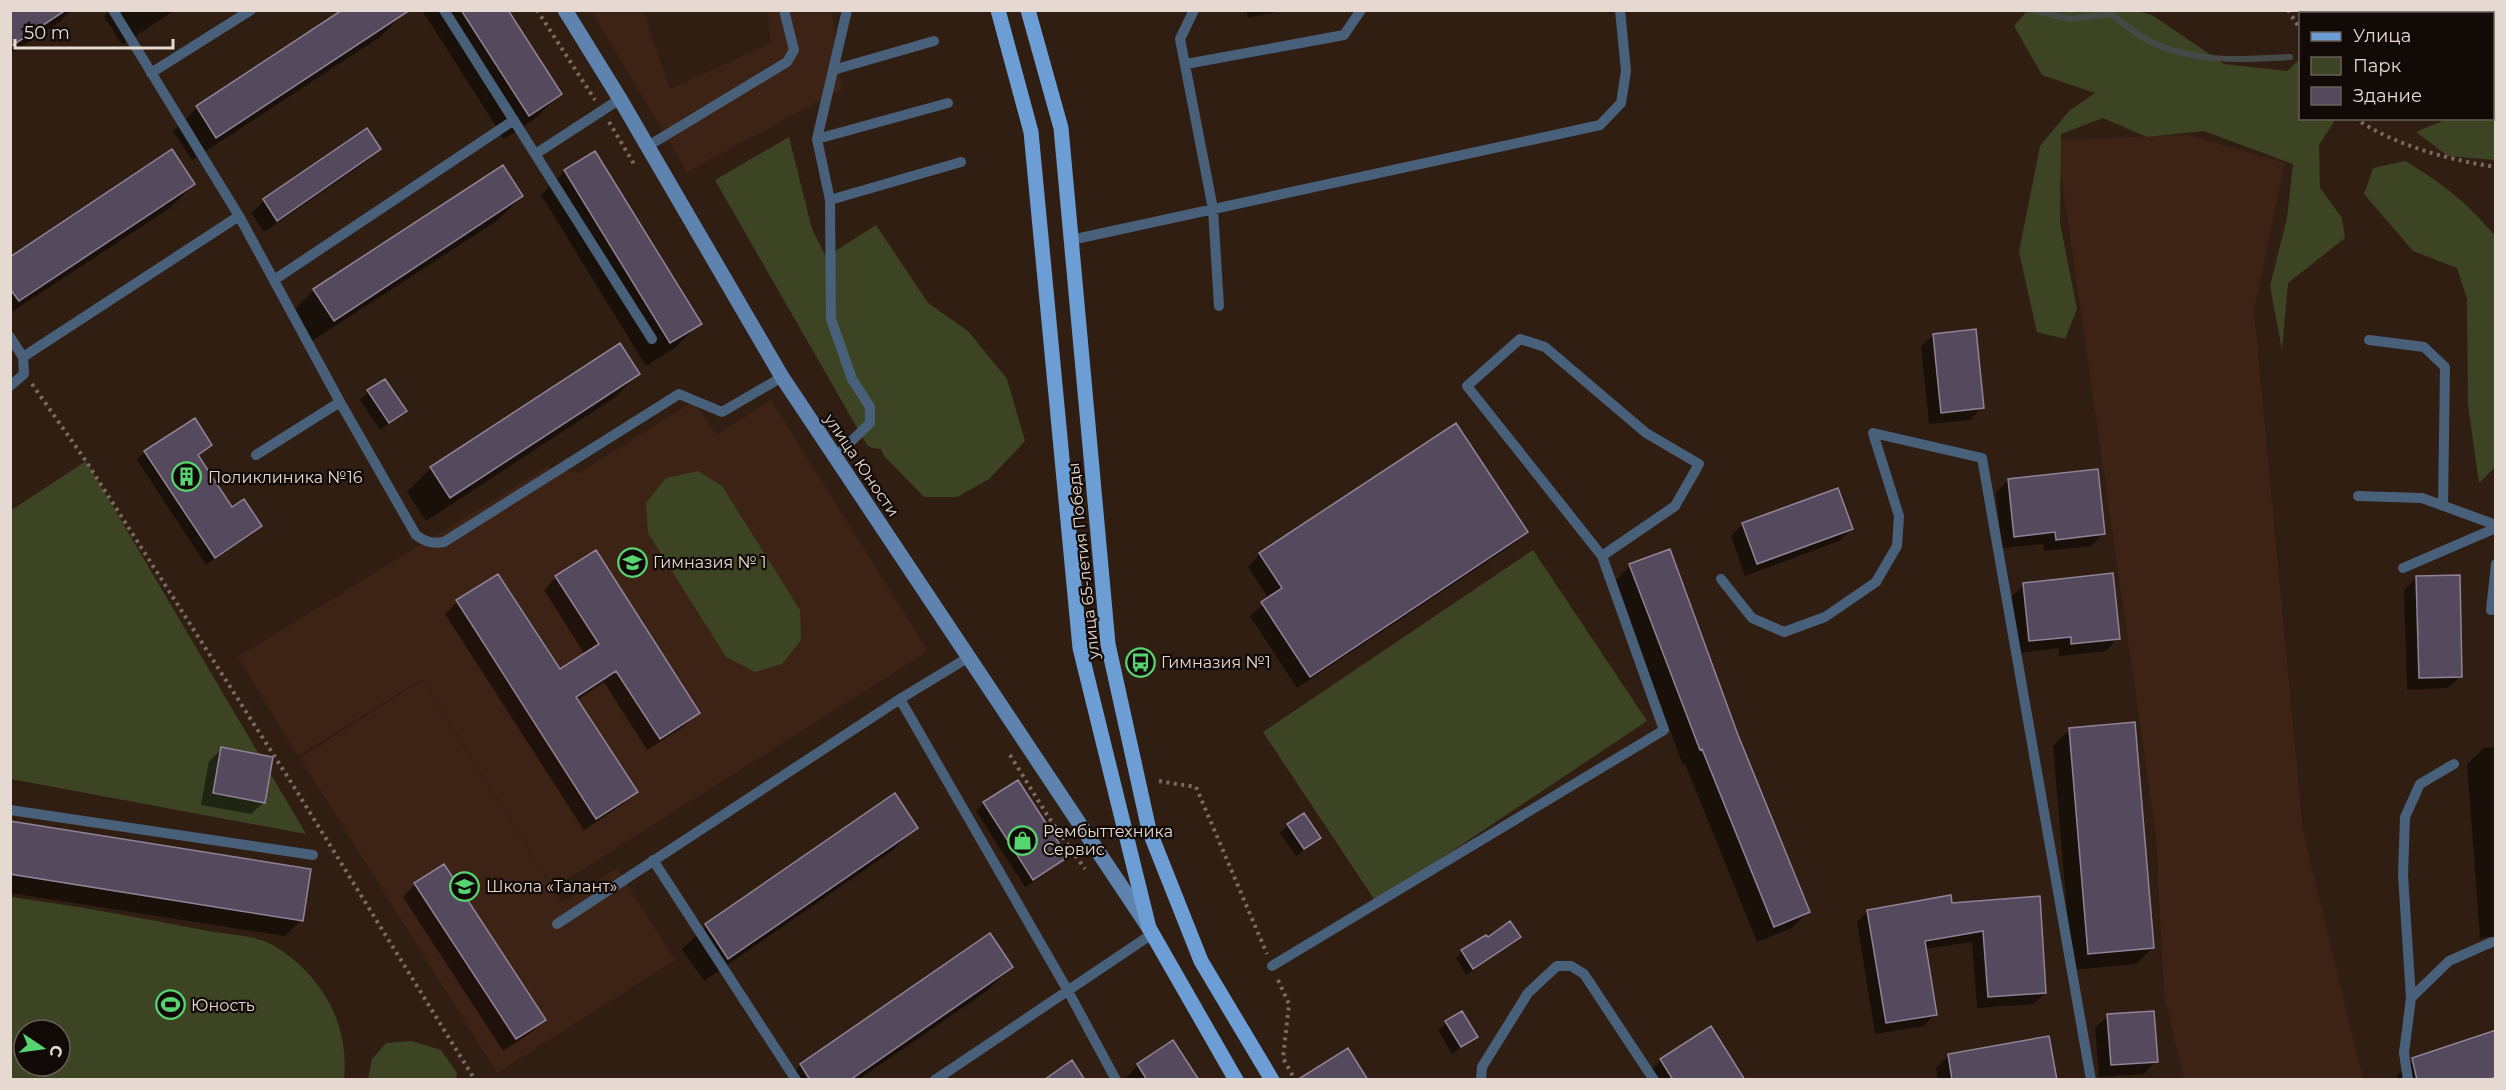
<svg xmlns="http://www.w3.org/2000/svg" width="2506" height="1090" font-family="Montserrat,sans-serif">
  <rect width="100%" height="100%" fill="#301e13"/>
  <path fill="#3c2315" d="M591 11H643L670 89 771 43 767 11H832L842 89 687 172Z
    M2188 135 2285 163 2254 310 2303 831 2363 1079H2184L2164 995 2156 835 2056 140Z
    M771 400 928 651 553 888 422 679 298 756 238 657 547 467 579 473 694 401 716 435Z
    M422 680 562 903 617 868 675 960 497 1073 300 758Z"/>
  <path fill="#3d4424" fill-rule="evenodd" d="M2027 11H2137L2152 15 2224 64 2287 71 2300 59V118L2333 119 2334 122 2319 145 2320 188 2342 218 2345 238 2288 283 2282 350 2270 286 2287 218 2293 164 2204 131 2147 137 2103 118 2061 134 2060 223 2077 309 2065 339 2037 332 2019 252 2040 146 2069 111 2095 93 2042 75 2014 26Z
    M2493 112H2495V160L2448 156 2416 132 2447 119 2492 118Z
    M789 137 812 229 826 257 876 225 928 303 968 331 1007 379 1025 441 989 479 957 497H924L884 456 881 449 872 448 867 445 715 180Z
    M2405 161C2442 183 2468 203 2495 236V467L2479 483 2468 405 2467 299 2457 268 2413 251 2364 194 2373 168Z
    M86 461 306 834 11 779 10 511Z
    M698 471 722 486 800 610 801 640 782 664 755 672 726 657 648 533 646 503 666 478Z
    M1533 550 1647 721 1376 902 1263 732Z
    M11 897C77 906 143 918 208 931 225 934 257 936 271 944 320 972 350 1023 344 1079H11ZM24 1030H60V1066H24Z
    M412 1041 441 1050 457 1073 456 1079H368L372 1059 386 1043Z"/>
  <path fill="#0007" d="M10 10H71L61 21 10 54Z
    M109 10H175L122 45 104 16Z
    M345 10 404 13 380 37 192 160 173 131 197 108Z
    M422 10H506L560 94 536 118 504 139Z
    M1246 10H1287L1248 18Z
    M366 130 379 149 367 161 264 232 251 213 264 201Z
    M594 153 700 323 676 347 646 366 541 195 565 171Z
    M194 184 170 208 10 313V259Z
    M522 196 498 220 309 343 290 314 314 290Z
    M1933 335 1982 407 1970 420 1929 424 1921 347Z
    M619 345 638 374 614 398 426 521 407 492 431 468Z
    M368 392 405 411 380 430 360 400Z
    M210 445 197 456 232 509 260 526 252 534 206 565 137 460 145 452Z
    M2008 480 2103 534 2091 546 2044 551 2043 544 2002 548 1996 493Z
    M1743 524 1851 529 1839 541 1745 576 1731 536Z
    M1527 532 1514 544 1297 688 1250 616 1269 599 1248 567 1260 554Z
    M1630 566 1808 912 1792 928 1757 942 1685 764 1683 765 1614 582Z
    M556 577 698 713 686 725 647 750 604 682 577 700 636 792 623 804 584 830 445 614 457 602 559 671 585 655 544 590Z
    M2417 577 2461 676 2448 688 2407 690 2404 590Z
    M2024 585 2118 638 2106 651 2059 656V648L2017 653 2011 597Z
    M2070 729 2153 948 2136 964 2072 970 2053 746Z
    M2496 747V936L2480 938 2467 764 2484 748Z
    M222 749 264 802 251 814 201 805 209 761Z
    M894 795 916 827 892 851 704 981 682 949 706 926Z
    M984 803 1066 857 1058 865 1025 887 976 811Z
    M10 823 301 920 285 936 10 893Z
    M1288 825 1319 838 1296 856 1280 833Z
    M415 884 544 1020 532 1032 503 1051 403 897Z
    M2038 898 2045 993 2034 1004 1977 1008 1972 942 1924 949 1935 1014 1924 1026 1875 1034 1857 922 1868 911Z
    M1519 936 1466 975 1456 958 1462 951 1487 939Z
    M1011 967 987 991 858 1080H786L801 1065Z
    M1461 1013 1476 1036 1452 1054 1438 1030Z
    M2108 1016 2156 1061 2144 1074 2099 1077 2095 1028Z
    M2496 1031V1080H2398L2397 1076 2413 1059Z
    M1949 1055 2055 1080H1938L1936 1068Z
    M1661 1060 1744 1080H1646L1645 1077Z
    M1138 1065 1197 1080H1124Z"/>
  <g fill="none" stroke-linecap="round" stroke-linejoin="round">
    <path stroke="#454a48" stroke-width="6" d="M2034 10 2069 19 2111 14C2123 23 2136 34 2149 41 2194 63 2242 60 2290 57
      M2366 14 2370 10"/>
  </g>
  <path fill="#554a5d" stroke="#908398" stroke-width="1.5" d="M10 10H66L10 47Z
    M342 10H410L216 138 196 106Z
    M461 10H508L562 94 529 116Z
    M367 128 381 149 277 221 263 199Z
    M172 149 195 184 19 301 10 289V257Z
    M595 151 702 324 670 343 564 170Z
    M503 165 523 196 334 321 313 289Z
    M1976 329 1984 408 1941 413 1933 334Z
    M620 343 640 374 450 498 430 467Z
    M385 379 407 411 389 423 367 390Z
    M195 418 212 445 198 455 232 507 244 499 262 526 215 558 144 451Z
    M1456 423 1528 532 1310 677 1261 602 1282 588 1259 553Z
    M2098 469 2105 534 2056 540 2055 532 2014 537 2008 479Z
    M1838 488 1853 529 1757 564 1742 523Z
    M1670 549 1738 735 1810 912 1774 927 1702 749 1700 750 1629 564Z
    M596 550 700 713 660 739 616 671 576 697 638 792 596 819 456 600 498 574 560 669 599 644 555 576Z
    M2113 573 2120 639 2071 644V637L2029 641 2023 583Z
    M2460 575 2462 677 2419 678 2416 576Z
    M2135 722 2154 948 2088 954 2069 728Z
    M221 747 273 757 265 803 213 793Z
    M1018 780 1068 857 1033 880 983 802Z
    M895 793 918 828 728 959 705 924Z
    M1304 813 1321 838 1304 849 1287 824Z
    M10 821 311 869 303 921 10 874Z
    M444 864 546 1020 516 1039 414 883Z
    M1951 895 1952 903 2040 896 2046 993 1988 997 1983 931 1925 941 1937 1015 1886 1023 1867 910Z
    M1510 921 1521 937 1473 969 1461 950 1486 935 1488 937Z
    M990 933 1013 967 850 1080H810L800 1064Z
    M1462 1011 1478 1037 1461 1047 1445 1021Z
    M2154 1011 2158 1062 2111 1065 2107 1014Z
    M1711 1026 1745 1080H1673L1660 1059Z
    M2496 1030V1077L2487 1080H2417L2412 1058Z
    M2049 1036 2057 1080H1952L1948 1054Z
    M1173 1040 1199 1080H1147L1137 1064Z
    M1348 1048 1368 1080H1297Z
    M1072 1060 1085 1080H1044Z"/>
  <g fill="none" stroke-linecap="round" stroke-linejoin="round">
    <path stroke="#7a6a61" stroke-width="4" stroke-dasharray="3 4.5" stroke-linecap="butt" d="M537 10 595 100
      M2288 10 2300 29
      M2355 118C2393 145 2449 160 2496 167
      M609 122 634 164
      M32 384 86 461 296 790 475 1080
      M1010 755 1049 818 1085 869
      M1159 781 1196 787 1267 954
      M1278 980 1289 1004 1283 1058 1295 1080"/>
    <path stroke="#49607b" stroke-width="10" d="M113 10 239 216 340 402 416 535C425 542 433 544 444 542L679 394 722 412 782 377
      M444 10 652 339
      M1194 10 1180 39 1213 209 1219 306
      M1186 64 1344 35 1361 10
      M833 70 934 41
      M151 73 251 10
      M817 139 847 10
      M648 146 787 62 794 50 784 10
      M537 153 620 99
      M830 200 817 139 948 103
      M1071 240 1600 125 1621 103 1626 71 1620 10
      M274 280 514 120
      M10 337 23 357 24 374 10 386
      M2369 340 2424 347 2445 367 2443 506
      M23 357 239 216
      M256 455 340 402
      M835 457 870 423V407L852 379 831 319 830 200 961 162
      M2358 496 2422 498 2496 525
      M2403 568 2496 528
      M1721 579 1752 618 1784 632 1825 617 1876 582 1897 546 1899 516 1873 433 1982 458 2091 1080
      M2491 610 2496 564
      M900 699 1068 991 1116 1080
      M10 810 313 855
      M653 860 796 1080
      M557 924 900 699 969 657
      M1272 966 1664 730 1602 556 1675 506 1699 464 1646 433 1545 347 1520 339 1467 386 1602 556
      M2411 998 2403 875 2405 817 2420 784 2454 764
      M935 1080 1152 934
      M1481 1080 1482 1067 1528 993 1557 966H1571L1584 974 1654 1080
      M2408 1080 2404 1053 2411 998 2449 961 2492 942"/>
    <path stroke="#5d83ae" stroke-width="15" d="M565 10 620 99 782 377 1149 928"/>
    <path stroke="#6c9ed5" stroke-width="15" d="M998 10 1031 132 1080 648 1149 928 1236 1080
      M1028 10 1061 128 1108 644 1149 830 1201 961 1272 1080"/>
  </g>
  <defs>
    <symbol id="building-ring" viewBox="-11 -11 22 22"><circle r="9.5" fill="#120a06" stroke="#57d570" stroke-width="1.5"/><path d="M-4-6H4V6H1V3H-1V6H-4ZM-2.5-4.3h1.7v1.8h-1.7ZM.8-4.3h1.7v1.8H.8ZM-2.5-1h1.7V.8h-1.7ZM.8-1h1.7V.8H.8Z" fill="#57d570"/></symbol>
    <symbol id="school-ring" viewBox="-11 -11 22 22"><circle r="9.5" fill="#120a06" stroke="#57d570" stroke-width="1.5"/><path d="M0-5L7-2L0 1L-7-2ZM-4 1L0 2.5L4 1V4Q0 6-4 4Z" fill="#57d570"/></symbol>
    <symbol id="bus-ring" viewBox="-11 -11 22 22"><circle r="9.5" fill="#120a06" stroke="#57d570" stroke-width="1.5"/><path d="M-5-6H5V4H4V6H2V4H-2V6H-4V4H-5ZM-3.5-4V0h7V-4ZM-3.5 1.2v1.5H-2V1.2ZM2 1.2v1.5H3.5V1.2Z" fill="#57d570"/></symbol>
    <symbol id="shop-ring" viewBox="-11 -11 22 22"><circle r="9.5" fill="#120a06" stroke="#57d570" stroke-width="1.5"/><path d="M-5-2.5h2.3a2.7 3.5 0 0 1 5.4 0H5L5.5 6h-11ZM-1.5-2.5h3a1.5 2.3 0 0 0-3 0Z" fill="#57d570"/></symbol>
    <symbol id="stadium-ring" viewBox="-11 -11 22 22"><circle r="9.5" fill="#120a06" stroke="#57d570" stroke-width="1.5"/><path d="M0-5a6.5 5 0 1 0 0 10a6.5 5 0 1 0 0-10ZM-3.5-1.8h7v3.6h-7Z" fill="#57d570"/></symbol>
  </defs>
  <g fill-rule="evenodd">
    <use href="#building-ring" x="170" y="460" width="33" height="33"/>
    <use href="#school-ring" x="616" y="546" width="33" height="33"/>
    <use href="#bus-ring" x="1124" y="646" width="33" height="33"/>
    <use href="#shop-ring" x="1006" y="824" width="33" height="33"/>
    <use href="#school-ring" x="448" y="870" width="33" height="33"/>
    <use href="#stadium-ring" x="154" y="988" width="33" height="33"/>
  </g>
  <g text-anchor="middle" stroke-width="4.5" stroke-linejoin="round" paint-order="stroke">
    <g font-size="16" fill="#e6d9d2" stroke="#120a06">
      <text transform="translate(862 465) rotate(56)" y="6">улица Юности</text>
      <text transform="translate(1083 561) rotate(-96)" y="6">улица 65-летия Победы</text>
    </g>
    <g font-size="16" fill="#e6d9d2" stroke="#120a06" text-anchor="start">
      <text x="208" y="483">Поликлиника №16</text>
      <text x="653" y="568">Гимназия № 1</text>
      <text x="1161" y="668">Гимназия №1</text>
      <text x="1043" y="837">Рембыттехника<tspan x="1043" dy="18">Сервис</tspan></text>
      <text x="486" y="892">Школа «Талант»</text>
      <text x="191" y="1011">Юность</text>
    </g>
  </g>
  <rect width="2506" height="1090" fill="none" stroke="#e6d9d2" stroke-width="24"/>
  <rect x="2299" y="12" width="195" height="108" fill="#120a06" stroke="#675d58" stroke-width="1.5"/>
  <rect x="2311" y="32" width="30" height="9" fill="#6c9ed5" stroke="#675d58" stroke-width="1.5"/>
  <text x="2353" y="42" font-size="18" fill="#e6d9d2">Улица</text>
  <rect x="2311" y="57" width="30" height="18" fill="#3d4424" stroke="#675d58" stroke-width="1.5"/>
  <text x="2353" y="72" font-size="18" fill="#e6d9d2">Парк</text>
  <rect x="2311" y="87" width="30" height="18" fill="#554a5d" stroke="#675d58" stroke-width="1.5"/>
  <text x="2353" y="102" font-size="18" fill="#e6d9d2">Здание</text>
  <g transform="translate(42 1048) rotate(103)"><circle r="28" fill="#120a06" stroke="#675d58" stroke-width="1.5"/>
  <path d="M0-4.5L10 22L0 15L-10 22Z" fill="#57d570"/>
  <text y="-9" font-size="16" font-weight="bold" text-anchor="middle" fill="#e6d9d2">С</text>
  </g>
  <path d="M15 39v9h158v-9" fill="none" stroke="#e6d9d2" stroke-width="3"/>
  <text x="24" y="39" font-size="18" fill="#e6d9d2" stroke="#120a06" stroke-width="4.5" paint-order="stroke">50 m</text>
</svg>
